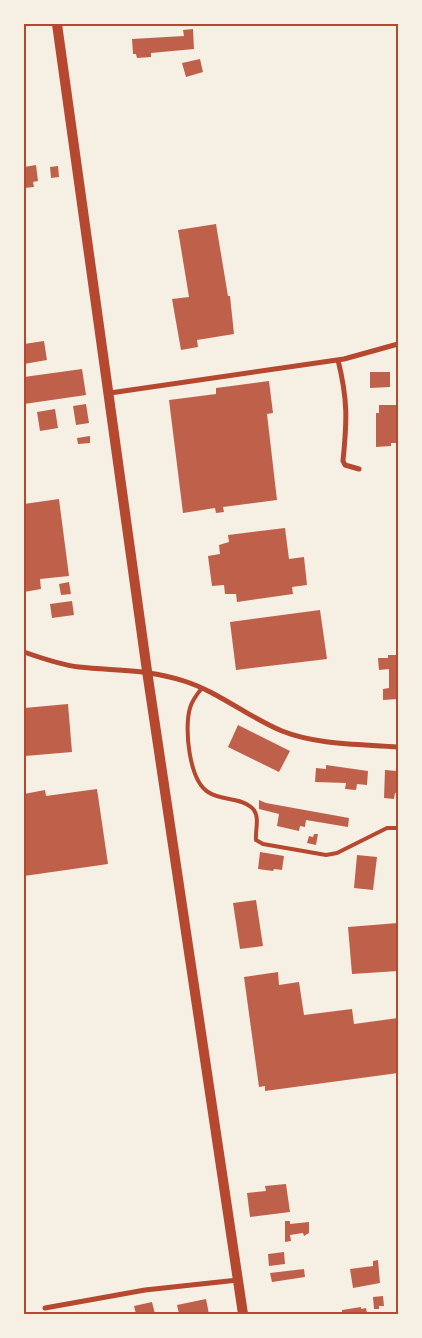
<svg xmlns="http://www.w3.org/2000/svg" width="422" height="1338" font-family="'Fira Sans Condensed',sans-serif">
  <rect width="100%" height="100%" fill="#f6efe4"/>
  <path fill="#bf614a" d="M193 29 194 49 151 53V57L137 58 136 54H133L132 39 184 36 183 30Z
    M200 59 203 72 186 77 182 63Z
    M36 165 38 181 33 182 34 187 24 188V167Z
    M58 166 59 177 51 178 50 167Z
    M216 224 228 296H230L234 334 197 340 198 347 181 350 172 299 189 297 178 230Z
    M44 341 47 360 24 364V344Z
    M82 369 86 395 24 404V377Z
    M370 372H390V387L370 388Z
    M269 381 273 413 267 414 277 500 223 507 224 512 216 513 215 508 183 513 169 400 216 394V388Z
    M86 404 89 423 76 425 73 406Z
    M379 405H398L397 443H391V446L376 447V413H379Z
    M55 409 58 428 40 431 37 412Z
    M90 436V443L78 444 77 438Z
    M59 499 69 576 40 579 41 589 24 592V504Z
    M285 528 289 559 304 557 307 585 292 587 293 594 237 602 236 594H225L224 585 212 586 208 556 220 554 219 545 229 542 228 535Z
    M69 582 71 594 61 595 59 584Z
    M72 601 74 615 52 618 50 604Z
    M320 610 327 659 236 670 230 622Z
    M388 655H398V699L383 700V689L389 688V669L379 670 378 658H388Z
    M68 704 72 752 25 756 24 708Z
    M238 725 290 751 279 772 228 747Z
    M326 765 368 771 367 785 357 784 356 790 345 789 346 783 315 782 316 768 326 769Z
    M385 770 397 771 398 793H395L394 799 384 798Z
    M97 789 108 864 24 876V794L45 790 46 796Z
    M259 800 266 803 349 818 348 827 306 820 305 827 300 826 299 831 277 826 279 814 259 809Z
    M314 834H318L316 845 307 843 309 836 313 837Z
    M260 852 284 856 282 870 274 869 273 871 258 869Z
    M357 855 377 857 373 890 354 888Z
    M256 900 263 946 240 949 233 903Z
    M398 923V971L352 974 348 927Z
    M278 972 279 985 299 982 304 1015 352 1009 354 1024 398 1018V1073L265 1091V1086L259 1087 244 977Z
    M286 1184 290 1212 250 1217 247 1193 266 1191 265 1186Z
    M285 1221H290V1224L309 1222V1233L304 1236 303 1233 290 1235 291 1241 285 1242Z
    M284 1252 285 1264 269 1266 268 1254Z
    M378 1260 380 1283 353 1288 350 1269 373 1266V1261Z
    M304 1269 305 1277 272 1282 270 1273Z
    M383 1296 384 1306H379V1309H374L373 1297Z
    M206 1299 209 1314H179L177 1305Z
    M152 1302 155 1314H136L134 1306Z
    M361 1307V1309L366 1308 367 1313 342 1314V1310Z"/>
  <g fill="none" stroke-linecap="round" stroke-linejoin="round">
    <path stroke="#b5482f" stroke-width="4" d="M202 688C197 694 192 701 190 708 184 728 189 780 208 792 221 801 240 797 251 807 261 815 255 829 256 840L263 844 326 855 337 853 387 828H398"/>
    <path stroke="#b5482f" stroke-width="5" d="M338 360C348 400 347 421 343 461L345 465 359 469
      M110 393 344 359 398 344
      M24 652C41 658 61 665 79 667 115 671 148 669 184 681 219 692 248 717 282 731 317 745 361 744 398 747
      M45 1308 145 1290 238 1280"/>
    <path stroke="#b5482f" stroke-width="10" d="M57 24 147 671 243 1314"/>
  </g>
  <rect width="422" height="1338" fill="none" stroke="#f6efe4" stroke-width="50"/>
  <rect x="25" y="25" width="372" height="1288" fill="none" stroke="#b5482f" stroke-width="2"/>
</svg>
